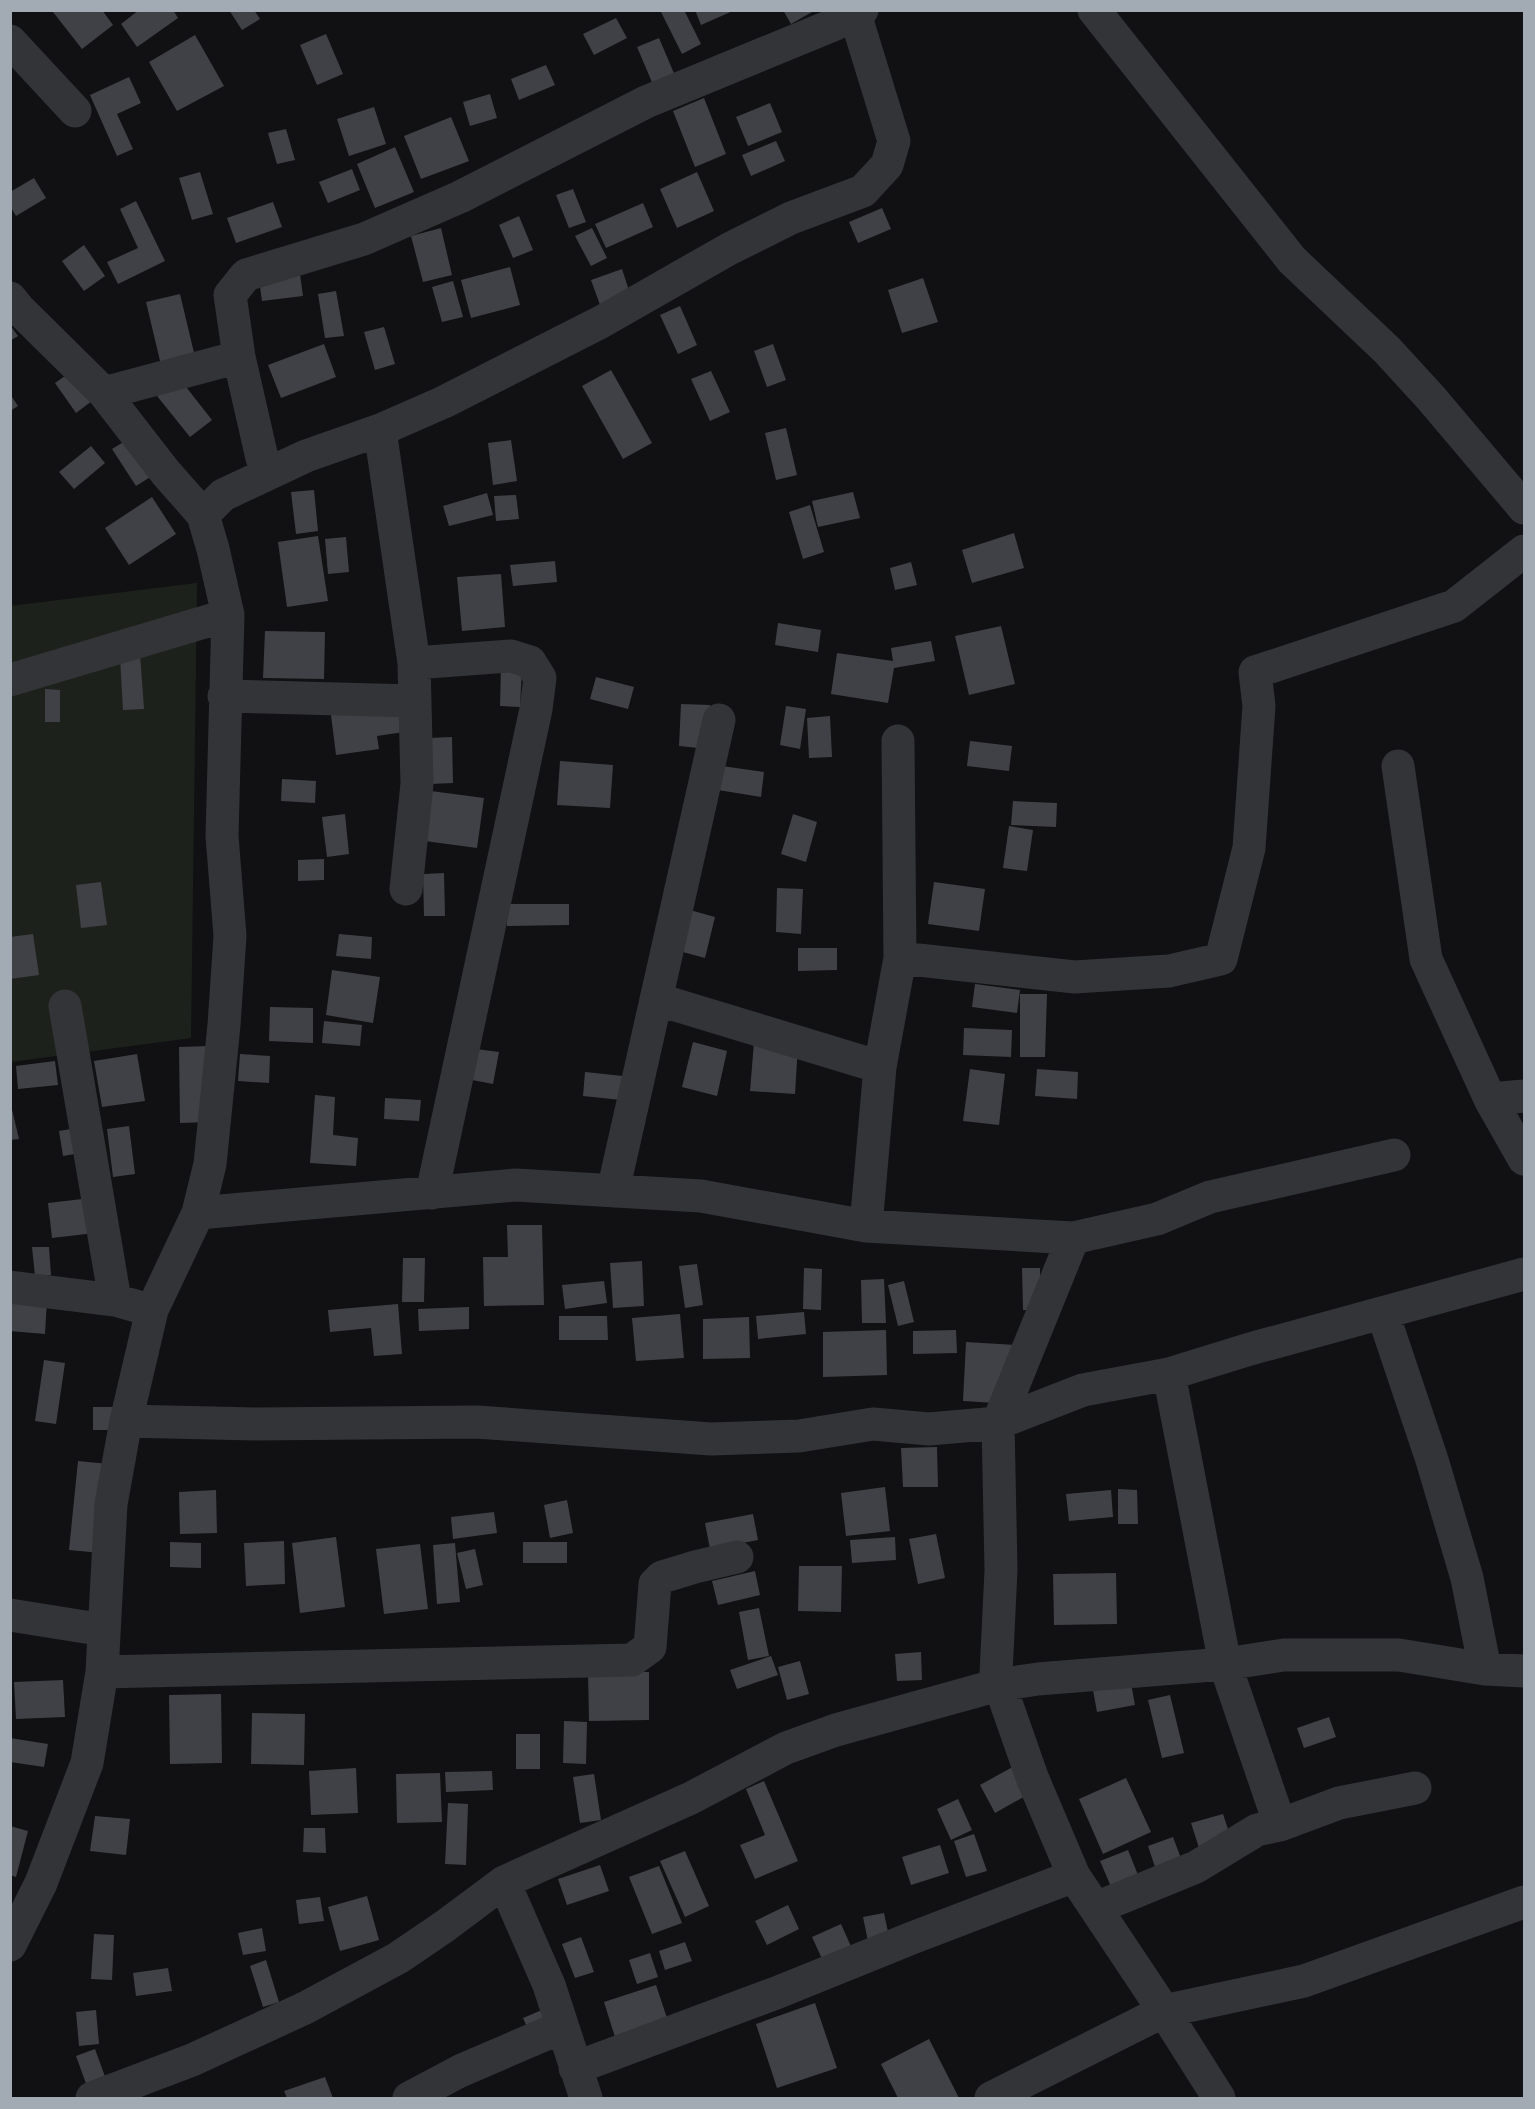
<svg xmlns="http://www.w3.org/2000/svg" width="1535" height="2109" font-family="Manrope,sans-serif">
  <rect width="100%" height="100%" fill="#111113"/>
  <path fill="#1c221b" d="M197 583 191 1038 11 1062 10 606Z"/>
  <path fill="#404146" d="M54 10H102L113 25 82 49 53 12Z
    M139 10H173L178 18 137 47 121 24Z
    M229 10H254L260 19 242 30Z
    M660 10H684L701 44 682 54Z
    M695 10H735L701 25Z
    M783 10H811L812 12 791 24Z
    M616 18 627 38 594 55 583 34Z
    M326 34 343 74 317 85 300 45Z
    M195 35 224 86 177 111 149 62Z
    M659 38 676 78 654 87 637 47Z
    M546 65 555 85 519 100 511 79Z
    M129 77 141 103 117 114 133 149 117 156 90 95Z
    M490 94 497 118 470 126 463 102Z
    M704 98 726 154 695 167 673 111Z
    M770 103 782 132 748 146 736 117Z
    M374 107 386 144 349 156 337 119Z
    M451 117 469 161 421 179 404 136Z
    M286 129 295 160 277 164 268 133Z
    M776 141 785 161 751 176 742 155Z
    M395 147 414 192 375 208 357 164Z
    M352 169 360 190 328 203 319 182Z
    M200 172 213 214 192 220 179 178Z
    M697 172 714 211 677 228 660 189Z
    M34 178 46 198 16 216 10 206V192Z
    M573 189 586 222 569 228 556 195Z
    M136 201 165 261 118 284 107 262 138 248 120 209Z
    M273 202 282 227 236 243 227 218Z
    M643 203 653 227 606 248 595 224Z
    M882 208 891 229 858 243 849 222Z
    M519 216 533 250 513 258 499 225Z
    M441 228 452 275 423 282 411 236Z
    M592 228 607 258 591 266 575 236Z
    M84 245 105 276 84 291 62 261Z
    M510 267 520 305 471 318 461 280Z
    M622 269 634 306 604 316 591 280Z
    M300 274 303 296 262 301 259 280Z
    M923 278 938 322 902 333 888 290Z
    M453 281 463 317 442 322 432 287Z
    M336 291 344 336 325 338 318 294Z
    M180 294 195 357 161 365 146 302Z
    M680 306 697 345 678 354 660 315Z
    M10 325 18 336 10 341Z
    M384 327 395 364 375 370 364 332Z
    M324 344 336 377 281 398 268 365Z
    M773 344 786 380 767 387 754 351Z
    M611 370 652 443 623 459 582 386Z
    M72 371 92 401 76 413 55 383Z
    M711 371 730 412 710 421 691 379Z
    M179 378 212 420 190 437 157 396Z
    M10 394 18 406 10 411Z
    M786 428 797 475 776 480 765 433Z
    M140 432 163 469 136 486 112 449Z
    M511 440 517 481 493 485 488 443Z
    M91 446 105 463 74 489 59 472Z
    M314 490 318 531 296 534 291 492Z
    M853 492 860 518 818 527 812 501Z
    M487 493 493 515 449 526 443 506Z
    M516 495 519 519 496 521 494 496Z
    M152 497 176 534 129 565 105 528Z
    M810 505 824 552 803 559 789 512Z
    M1014 533 1024 568 972 583 962 550Z
    M318 536 328 601 287 607 278 542Z
    M346 537 349 572 328 574 325 539Z
    M555 561 557 582 513 586 510 565Z
    M911 562 917 585 895 590 890 568Z
    M501 574 505 627 462 631 457 577Z
    M778 623 821 630 818 652 775 645Z
    M1001 626 1015 684 969 695 955 636Z
    M265 631 325 632 324 679 263 678Z
    M931 641 935 661 894 668 888 703 831 694 837 653 893 661 891 648Z
    M140 654 144 709 123 710 120 656Z
    M501 665 522 667 520 707 500 706Z
    M596 677 634 687 628 709 590 699Z
    M45 689 60 690V722H45Z
    M681 704 710 705 708 749 679 746Z
    M400 705 404 732 377 736 379 749 336 755 331 715Z
    M786 706 806 709 800 749 780 745Z
    M830 716 832 757 809 758 807 718Z
    M452 737 453 783 430 784 428 738Z
    M970 741 1012 746 1009 771 967 766Z
    M560 761 613 765 610 808 557 805Z
    M722 766 764 772 761 797 718 790Z
    M282 779 316 781 315 803 281 801Z
    M431 791 484 798 477 848 425 841Z
    M1013 801 1057 803 1056 827 1011 825Z
    M345 814 349 854 327 857 322 817Z
    M793 814 817 822 806 862 781 854Z
    M1009 826 1033 830 1027 871 1003 868Z
    M324 859V880L298 881V860Z
    M444 873 445 916H424L423 874Z
    M101 882 107 925 81 928 76 885Z
    M934 882 985 889 979 931 928 924Z
    M777 888 803 889 801 934 776 932Z
    M507 904H569V925L507 926Z
    M690 910 715 917 705 958 679 951Z
    M33 934 39 975 10 979V937Z
    M339 934 372 937 371 959 336 956Z
    M798 948H837V970L798 971Z
    M332 970 380 977 373 1023 326 1015Z
    M975 984 1020 990 1017 1013 972 1007Z
    M1020 994H1047L1045 1057H1020Z
    M270 1007 313 1008V1043L269 1041Z
    M324 1021 362 1025 360 1046 322 1043Z
    M964 1028 1012 1030 1011 1057 963 1055Z
    M693 1042 727 1051 717 1096 682 1087Z
    M754 1042 798 1045 795 1094 750 1091Z
    M209 1046 210 1122 180 1123 179 1047Z
    M476 1049 499 1052 493 1084 472 1080Z
    M137 1054 145 1101 102 1107 94 1061Z
    M240 1054 270 1056 269 1083 238 1081Z
    M55 1061 58 1085 18 1089 16 1066Z
    M970 1069 1005 1074 999 1125 963 1121Z
    M1037 1069 1078 1072 1077 1099 1035 1096Z
    M585 1072 623 1076 621 1100 583 1096Z
    M315 1095 335 1097 333 1135 358 1138 356 1166 310 1163Z
    M385 1098 421 1100 419 1121 384 1119Z
    M10 1101 19 1139 10 1140Z
    M129 1126 135 1174 113 1177 107 1129Z
    M82 1127 86 1152 63 1156 59 1131Z
    M91 1198 95 1233 52 1238 48 1203Z
    M507 1225H542L544 1305 484 1306 483 1257H508Z
    M32 1247H49L51 1275 35 1276Z
    M403 1258H425L424 1302H402Z
    M642 1261 644 1306 613 1308 610 1263Z
    M697 1264 703 1305 685 1308 679 1266Z
    M804 1268 822 1269 821 1310 803 1309Z
    M1022 1268H1040V1310H1023Z
    M884 1279 886 1323H862L861 1280Z
    M604 1281 607 1303 565 1309 562 1285Z
    M904 1281 914 1322 898 1326 888 1285Z
    M10 1297 47 1300 45 1334 10 1331Z
    M398 1304 402 1354 374 1356 371 1328 330 1332 328 1310Z
    M469 1307V1329L419 1331 418 1309Z
    M804 1312 806 1334 758 1339 756 1316Z
    M680 1314 684 1358 636 1361 632 1318Z
    M559 1316H607L608 1340H559Z
    M749 1317 750 1358 703 1359V1319Z
    M886 1330 887 1375 823 1377V1332Z
    M956 1330 957 1353 913 1354V1331Z
    M966 1342 1016 1345 1012 1404 963 1401Z
    M44 1360 65 1363 56 1424 35 1421Z
    M93 1407H126L125 1430H93Z
    M937 1447 938 1487H903L901 1448Z
    M78 1461 109 1464 101 1553 69 1550Z
    M885 1487 890 1531 846 1536 841 1493Z
    M1118 1489 1137 1490 1138 1524H1118Z
    M216 1490 217 1533 180 1534 179 1492Z
    M1111 1490 1113 1517 1069 1521 1066 1494Z
    M567 1500 573 1533 550 1538 544 1505Z
    M494 1512 497 1533 453 1539 451 1517Z
    M753 1514 758 1540 710 1549 705 1523Z
    M936 1534 945 1578 918 1584 909 1539Z
    M336 1537 345 1607 300 1613 292 1543Z
    M895 1537 896 1560 852 1563 850 1540Z
    M284 1541 285 1584 246 1586 244 1543Z
    M170 1542 201 1543V1568L170 1567Z
    M523 1542H567V1563H523Z
    M455 1543 460 1602 437 1604 433 1545Z
    M420 1544 428 1609 384 1614 376 1549Z
    M475 1549 483 1585 466 1589 457 1553Z
    M799 1566H842L841 1612 798 1611Z
    M755 1571 760 1595 718 1605 712 1581Z
    M1116 1573 1117 1624 1054 1625 1053 1574Z
    M759 1608 769 1656 748 1660 739 1612Z
    M921 1652 922 1680 897 1681 895 1654Z
    M771 1656 778 1675 737 1689 730 1670Z
    M800 1661 809 1694 787 1700 778 1667Z
    M588 1671 649 1672V1720L589 1721Z
    M63 1680 65 1717 16 1719 14 1682Z
    M1131 1683 1135 1705 1097 1712 1093 1690Z
    M221 1694 222 1763 170 1764 169 1695Z
    M1170 1695 1184 1753 1162 1758 1148 1700Z
    M252 1713 305 1714 304 1765 251 1764Z
    M1329 1717 1336 1737 1304 1748 1297 1728Z
    M564 1721 587 1722 586 1764 563 1763Z
    M516 1734H540V1769H516Z
    M10 1738 48 1744 44 1767 10 1762Z
    M1020 1763 1036 1790 995 1813 980 1785Z
    M356 1768 358 1813 311 1815 309 1771Z
    M492 1771 493 1790 446 1792 445 1772Z
    M440 1773 442 1822 397 1823 396 1774Z
    M594 1774 601 1820 580 1823 573 1777Z
    M1126 1778 1151 1832 1103 1854 1079 1799Z
    M764 1781 798 1861 755 1879 740 1845 765 1835 746 1789Z
    M958 1799 972 1830 951 1840 937 1809Z
    M448 1803 468 1804 466 1865 445 1864Z
    M1223 1814 1232 1841 1200 1851 1191 1823Z
    M95 1816 130 1819 126 1855 90 1851Z
    M10 1826 28 1831 16 1877 10 1875Z
    M304 1828H325L326 1853 303 1852Z
    M974 1834 987 1871 966 1877 954 1841Z
    M1173 1837 1182 1861 1156 1870 1148 1846Z
    M940 1845 949 1873 911 1885 902 1857Z
    M1128 1850 1142 1885 1115 1896 1100 1861Z
    M685 1851 709 1906 685 1917 660 1861Z
    M600 1865 609 1891 567 1905 558 1879Z
    M659 1866 682 1923 652 1934 629 1877Z
    M367 1896 379 1940 340 1951 328 1907Z
    M320 1897 324 1921 299 1924 296 1900Z
    M788 1905 799 1929 767 1945 755 1921Z
    M884 1913 891 1946 870 1951 863 1917Z
    M841 1924 858 1962 829 1974 812 1937Z
    M262 1928 266 1951 243 1955 238 1933Z
    M94 1934 114 1935 112 1980 91 1979Z
    M581 1937 594 1972 575 1978 562 1944Z
    M685 1942 692 1961 665 1970 659 1951Z
    M650 1953 658 1977 637 1984 629 1960Z
    M266 1960 279 2002 263 2007 250 1966Z
    M168 1968 172 1991 136 1996 133 1973Z
    M656 1985 672 2033 619 2050 604 2002Z
    M815 2003 837 2068 777 2088 756 2024Z
    M556 2004 532 2038 523 2018Z
    M96 2010 99 2044 79 2046 76 2012Z
    M929 2039 959 2098H898L881 2064Z
    M95 2049 107 2082 88 2089 76 2056Z
    M325 2077 333 2098H287L284 2091Z"/>
  <g fill="none" stroke-linecap="round" stroke-linejoin="round">
    <path stroke="#323437" stroke-width="33" d="M1094 10 1292 260 1387 350 1431 398 1524 508
      M10 41 75 111
      M10 298 19 309 104 393 166 473 203 515 213 549 228 615 222 836 230 936 224 1025 210 1164 198 1213 152 1310 126 1421 111 1504 102 1672 87 1763 41 1883 10 1945
      M104 393 239 357
      M380 430 414 663 417 784 406 889
      M272 471 262 458 239 357 230 295 246 275 364 239 460 197 646 102 833 25 862 10
      M203 515 223 495 306 456 380 430 444 402 601 322 729 249 791 218 863 191 887 165 894 141 855 14
      M414 663 511 656 530 662 540 678 536 709 432 1193
      M10 680 228 615
      M224 696 414 701
      M1398 766 1426 959 1490 1099 1524 1159
      M900 958 1075 977 1169 971 1221 959 1249 848 1259 706 1255 672 1454 606 1524 551
      M656 999 880 1067
      M65 1006 115 1300
      M1490 1099 1524 1096
      M613 1191 719 720
      M198 1213 515 1185 701 1196 866 1226 1073 1238
      M866 1226 880 1067 900 958 898 741
      M10 1287 115 1300 136 1306
      M1383 1314 1432 1460 1467 1578 1485 1669
      M1169 1374 1225 1664 1280 1825
      M126 1421 255 1424 477 1422 711 1439 799 1436 873 1424 929 1429 998 1423 1083 1390 1169 1374 1250 1349 1524 1274
      M10 1615 104 1630
      M102 1672 632 1660 650 1647 655 1584 662 1577 695 1567 737 1557
      M504 1882 549 1985 586 2098
      M1096 1908 1196 1867 1257 1830 1280 1825 1339 1803 1415 1788
      M575 2068 776 1993 912 1938 1074 1876
      M92 2098 192 2060 305 2008 398 1958 445 1926 504 1882 691 1798 786 1748 836 1730 998 1685 1038 1679 1225 1664 1284 1655H1399L1485 1669 1524 1671
      M409 2098 460 2071 562 2027
      M991 2098 1164 2011 1304 1981 1524 1902
      M1219 2098 1164 2011 1074 1876 1032 1777 996 1674 1001 1570 998 1423 1073 1238 1157 1219 1210 1197 1394 1155"/>
  </g>
  <rect width="1535" height="2109" fill="none" stroke="#a2aab3" stroke-width="24"/>
</svg>
